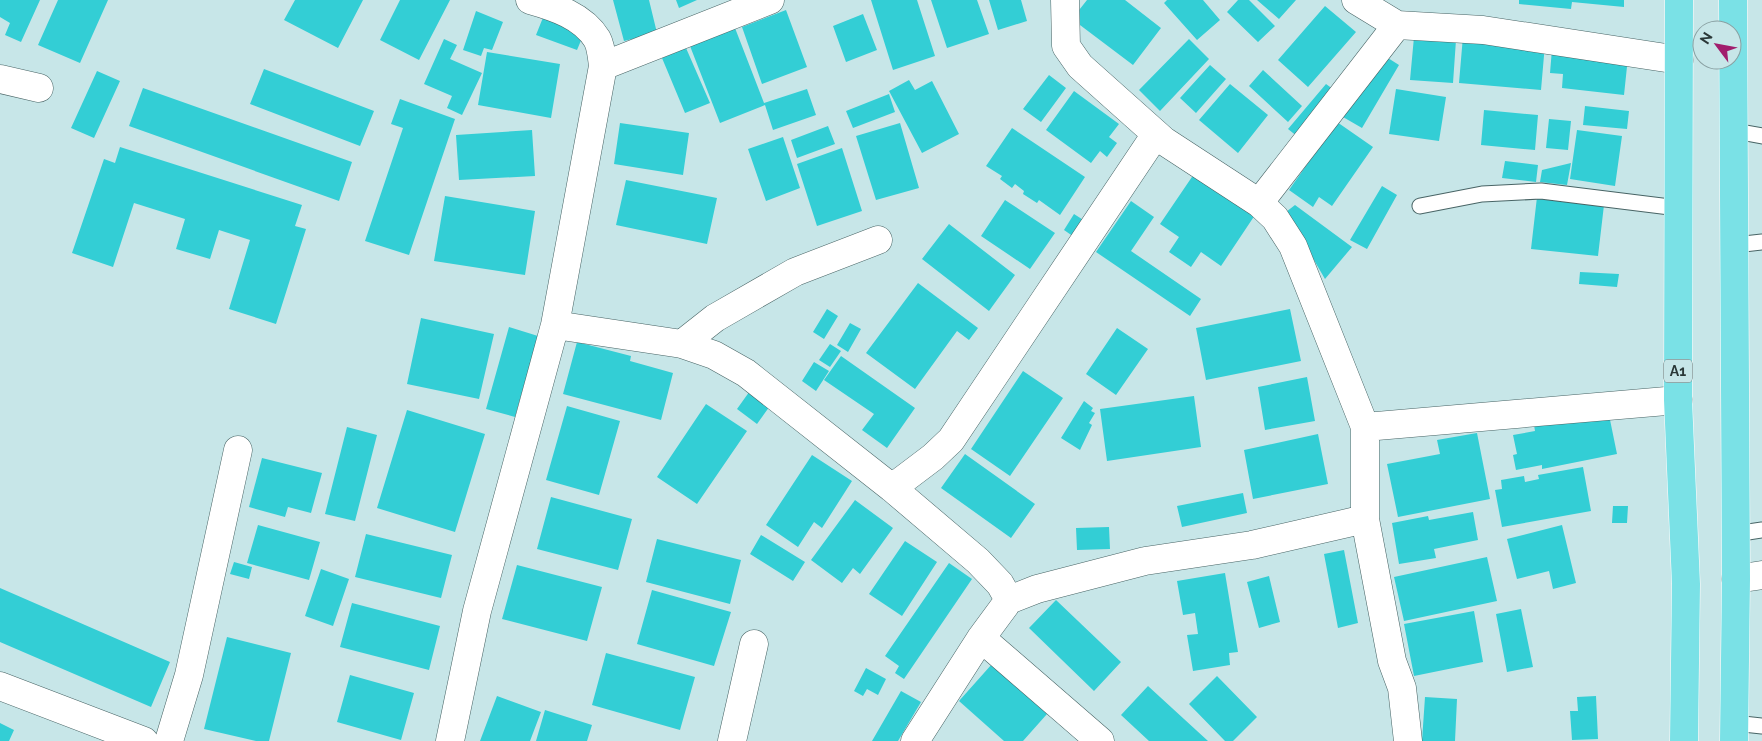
<svg xmlns="http://www.w3.org/2000/svg" width="1762" height="741" font-family="Raleway,sans-serif">
  <rect width="100%" height="100%" fill="#c7e6e8"/>
  <path fill="#33ced5" d="M0 0H40L21 42 5 35 10 23 0 17Z
    M58 0H108L80 63 38 45Z
    M295 0H363L338 48 284 20Z
    M400 0H450L419 60 380 40Z
    M613 0H649L657 33 624 41Z
    M676 0H697L679 8Z
    M871 0H917L935 56 893 70Z
    M931 0H977L989 34 947 48Z
    M989 0H1021L1027 21 998 30Z
    M1087 0H1125L1161 28 1133 65 1072 19Z
    M1167 0H1203L1220 20 1197 40 1164 3Z
    M1238 0H1249L1275 26 1258 42 1227 12Z
    M1257 0H1296L1279 19Z
    M1519 0H1624V7L1572 2 1571 9 1519 4Z
    M1325 6 1356 32 1308 87 1278 60Z
    M786 10 807 67 762 84 742 27Z
    M476 11 503 22 492 50 484 48 481 56 463 50Z
    M863 14 877 50 846 62 833 26Z
    M544 15 585 31 577 50 536 35Z
    M735 28 764 103 807 89 816 115 773 130 765 105 720 123 690 46Z
    M1463 36 1545 44 1541 90 1459 83Z
    M1414 37 1456 40 1453 83 1410 80Z
    M444 39 457 45 450 59 482 73 462 115 447 108 452 96 424 84Z
    M1189 39 1209 59 1160 111 1139 90Z
    M686 48 710 103 685 113 662 58Z
    M1552 49 1628 57 1624 95 1562 88 1563 74 1550 73Z
    M487 52 560 64 551 118 478 105Z
    M1380 53 1399 65 1362 128 1343 117Z
    M1210 65 1226 79 1196 113 1180 98Z
    M264 69 374 111 360 146 250 104Z
    M1263 70 1302 106 1288 122 1249 86Z
    M97 71 120 81 94 138 71 128Z
    M1049 75 1066 88 1041 122 1023 109Z
    M909 80 915 90 932 81 959 134 922 153 889 91Z
    M1230 84 1268 115 1238 153 1199 120Z
    M1326 84 1337 92 1298 137 1288 129Z
    M143 88 352 162 339 201 129 126Z
    M1396 89 1446 97 1439 141 1389 134Z
    M1074 91 1119 124 1109 137 1117 143 1107 157 1100 151 1091 163 1046 130Z
    M889 94 895 112 853 128 846 111Z
    M400 99 455 119 409 255 365 241 403 128 391 124Z
    M1585 106 1629 111 1627 129 1583 125Z
    M1484 110 1538 115 1535 150 1481 145Z
    M1549 119 1571 121 1568 150 1546 148Z
    M1337 122 1373 147 1332 206 1319 197 1313 207 1289 190Z
    M620 123 689 133 683 175 614 164Z
    M900 123 919 188 876 200 856 136Z
    M828 126 835 144 797 158 791 140Z
    M1012 128 1085 177 1060 215 1039 200 1037 203 1023 194 1024 191 1015 184 1012 188 1000 179 1002 176 986 166Z
    M532 130 535 176 459 180 456 135Z
    M1577 130 1622 136 1615 186 1570 179Z
    M783 137 800 188 766 201 748 149Z
    M120 147 302 205 295 226 306 229 276 324 229 309 250 240 219 230 210 259 176 249 185 219 134 203 113 267 72 253 104 159 115 163Z
    M842 148 862 211 817 226 797 164Z
    M1505 161 1538 165 1536 182 1502 178Z
    M1571 163 1567 185 1540 182 1542 170Z
    M1196 171 1257 212 1221 266 1201 252 1191 267 1169 252 1179 237 1160 224Z
    M626 180 717 198 707 244 616 225Z
    M1382 186 1397 195 1367 249 1350 240Z
    M445 196 535 211 525 275 434 261Z
    M1537 197 1604 205 1598 256 1531 249Z
    M1005 200 1055 233 1030 269 981 236Z
    M1131 201 1154 217 1131 251 1201 299 1190 316 1096 252Z
    M1295 205 1352 247 1325 279 1286 212Z
    M1074 214 1088 223 1077 239 1064 230Z
    M949 224 1015 275 989 311 922 259Z
    M1580 272 1619 274 1617 287 1579 284Z
    M918 283 978 328 969 340 957 331 915 389 866 353Z
    M827 309 838 316 824 339 813 332Z
    M1290 309 1301 361 1206 380 1196 328Z
    M421 318 494 334 479 399 407 384Z
    M850 323 861 329 848 352 837 345Z
    M509 327 538 336 515 417 486 409Z
    M1117 328 1148 349 1116 395 1086 374Z
    M577 342 631 356 630 361 673 373 661 420 563 394Z
    M830 344 841 351 830 367 819 360Z
    M841 356 915 408 887 448 862 430 874 414 824 380Z
    M814 362 829 371 816 391 802 381Z
    M1023 371 1063 398 1010 476 971 449Z
    M1307 377 1315 421 1265 430 1258 387Z
    M752 388 772 403 757 424 737 409Z
    M1194 396 1201 447 1107 461 1100 409Z
    M1084 401 1093 408 1091 411 1095 413 1089 423 1092 425 1080 450 1061 438Z
    M706 404 747 431 697 504 657 477Z
    M567 406 620 421 599 495 546 480Z
    M407 410 485 434 455 532 377 508Z
    M1608 410 1617 454 1542 469V465L1516 470 1513 455 1517 454 1513 435 1535 431 1534 425Z
    M347 427 377 435 355 521 325 514Z
    M1477 433 1490 499 1398 517 1387 464 1440 454 1437 440Z
    M1318 434 1328 484 1253 499 1244 450Z
    M965 454 1035 504 1011 538 941 488Z
    M812 455 852 481 822 528 814 522 798 547 766 525Z
    M262 458 322 473 311 513 288 507 285 517 249 507Z
    M1583 467 1591 511 1502 527 1495 490 1502 489 1501 480 1524 476 1525 482 1539 479 1538 475Z
    M1243 493 1247 513 1182 527 1177 506Z
    M551 497 632 519 618 570 537 549Z
    M855 500 893 528 860 574 853 568 842 583 811 560Z
    M1613 506H1628L1627 523H1612Z
    M1473 512 1478 540 1434 549 1436 558 1399 564 1392 523 1428 516 1429 520Z
    M258 525 320 542 309 580 247 563Z
    M1562 525 1576 583 1553 589 1549 571 1517 579 1507 539Z
    M1109 527 1110 549 1077 550 1076 528Z
    M366 534 452 555 441 598 355 577Z
    M761 535 805 562 793 581 750 554Z
    M657 539 741 560 730 604 646 582Z
    M905 541 937 562 902 616 869 594Z
    M1344 550 1358 623 1338 628 1324 554Z
    M1487 557 1497 601 1404 621 1394 577Z
    M234 562 252 567 249 579 230 574Z
    M949 563 972 579 904 679 895 673 899 666 885 656Z
    M517 565 602 587 587 641 502 619Z
    M321 569 349 579 333 626 305 616Z
    M1225 573 1238 652 1229 653 1230 665 1193 671 1187 635 1198 634 1195 613 1183 615 1177 581Z
    M1269 576 1280 622 1259 628 1247 582Z
    M0 588 170 662 151 707 0 642Z
    M652 590 731 612 714 666 637 644Z
    M1056 600 1121 662 1094 691 1029 628Z
    M352 603 440 626 429 670 340 647Z
    M1521 609 1533 667 1507 672 1496 614Z
    M1474 611 1483 662 1414 676 1404 624Z
    M227 637 291 653 269 741H256L204 729Z
    M606 653 695 677 680 730 592 705Z
    M992 664 1047 714 1023 741H1004L959 701Z
    M866 668 886 679 878 695 867 689 863 696 854 691Z
    M350 675 414 693 401 740 337 722Z
    M1217 676 1257 717 1233 741H1225L1189 704Z
    M1148 686 1208 741H1149L1121 715Z
    M901 691 921 702 898 741H872Z
    M497 696 541 712 530 741H480Z
    M1596 696 1598 739 1572 740 1570 711H1578L1577 697Z
    M1425 697 1457 699 1455 741H1422Z
    M545 710 592 725 587 741H536Z
    M0 723 14 730 9 741H0Z"/>
  <g fill="none" stroke-linecap="round" stroke-linejoin="round">
    <defs>
      <path id="lane" d="M1735 131 1762 136
        M1420 206 1482 194 1541 191 1678 208
        M1735 245 1762 242
        M1735 534 1762 530
        M1734 723 1762 726"/>
      <path id="street" d="M1065 0 1066 46 1080 66 1164 141 1259 203 1275 218 1293 246 1365 427V519L1392 661 1402 688 1408 741
        M1356 0 1397 25 1483 30 1679 60
        M603 66 770 0
        M0 79 39 88
        M1259 203 1397 25
        M555 325 682 344 714 355 746 373 892 488 978 561 1000 584 1009 600
        M682 344 715 318 795 272 878 240
        M1365 427 1678 400
        M892 488 933 457 951 440 1156 134
        M1736 579 1762 575
        M981 638 1100 741
        M0 686 144 741
        M169 741 189 675 238 450
        M450 741 477 611 555 325 603 66C602 58 601 46 597 39 583 16 555 7 530 0
        M732 741 754 644
        M915 741 981 638 1009 600 1037 589 1145 561 1252 545 1365 519"/>
      <path id="highway" d="M1679 0 1678 400 1686 584 1684 741
        M1733 0 1736 579 1734 741"/>
    </defs>
    <use href="#lane" stroke="#486465" stroke-width="17"/>
    <use href="#street" stroke="#486465" stroke-width="29"/>
    <use href="#highway" stroke="#fff" stroke-width="29"/>
    <use href="#lane" stroke="#fff" stroke-width="15"/>
    <use href="#street" stroke="#fff" stroke-width="28"/>
    <use href="#highway" stroke="#7ae1e6" stroke-width="28"/>
  </g>
  <g text-anchor="middle" stroke-width="4" stroke-linejoin="round" paint-order="stroke">
    <rect fill="#c7e6e8" stroke="#5a6c6d" stroke-width="1" x="1664" y="359.5" width="28" height="23" rx="4"/>
    <g font-size="14" font-weight="bold" fill="#2b3838">
      <text x="1678" y="376">A1</text>
    </g>
  </g>
  <g transform="translate(1717 45) rotate(302)"><circle r="24" fill="#c7e6e8" stroke="#89a0a2"/>
  <path d="M0-4L9 19L0 12L-9 19Z" fill="#a11e6d"/>
  <text y="-8" font-size="14" font-weight="bold" text-anchor="middle" fill="#2b3838">N</text>
  </g>
</svg>
